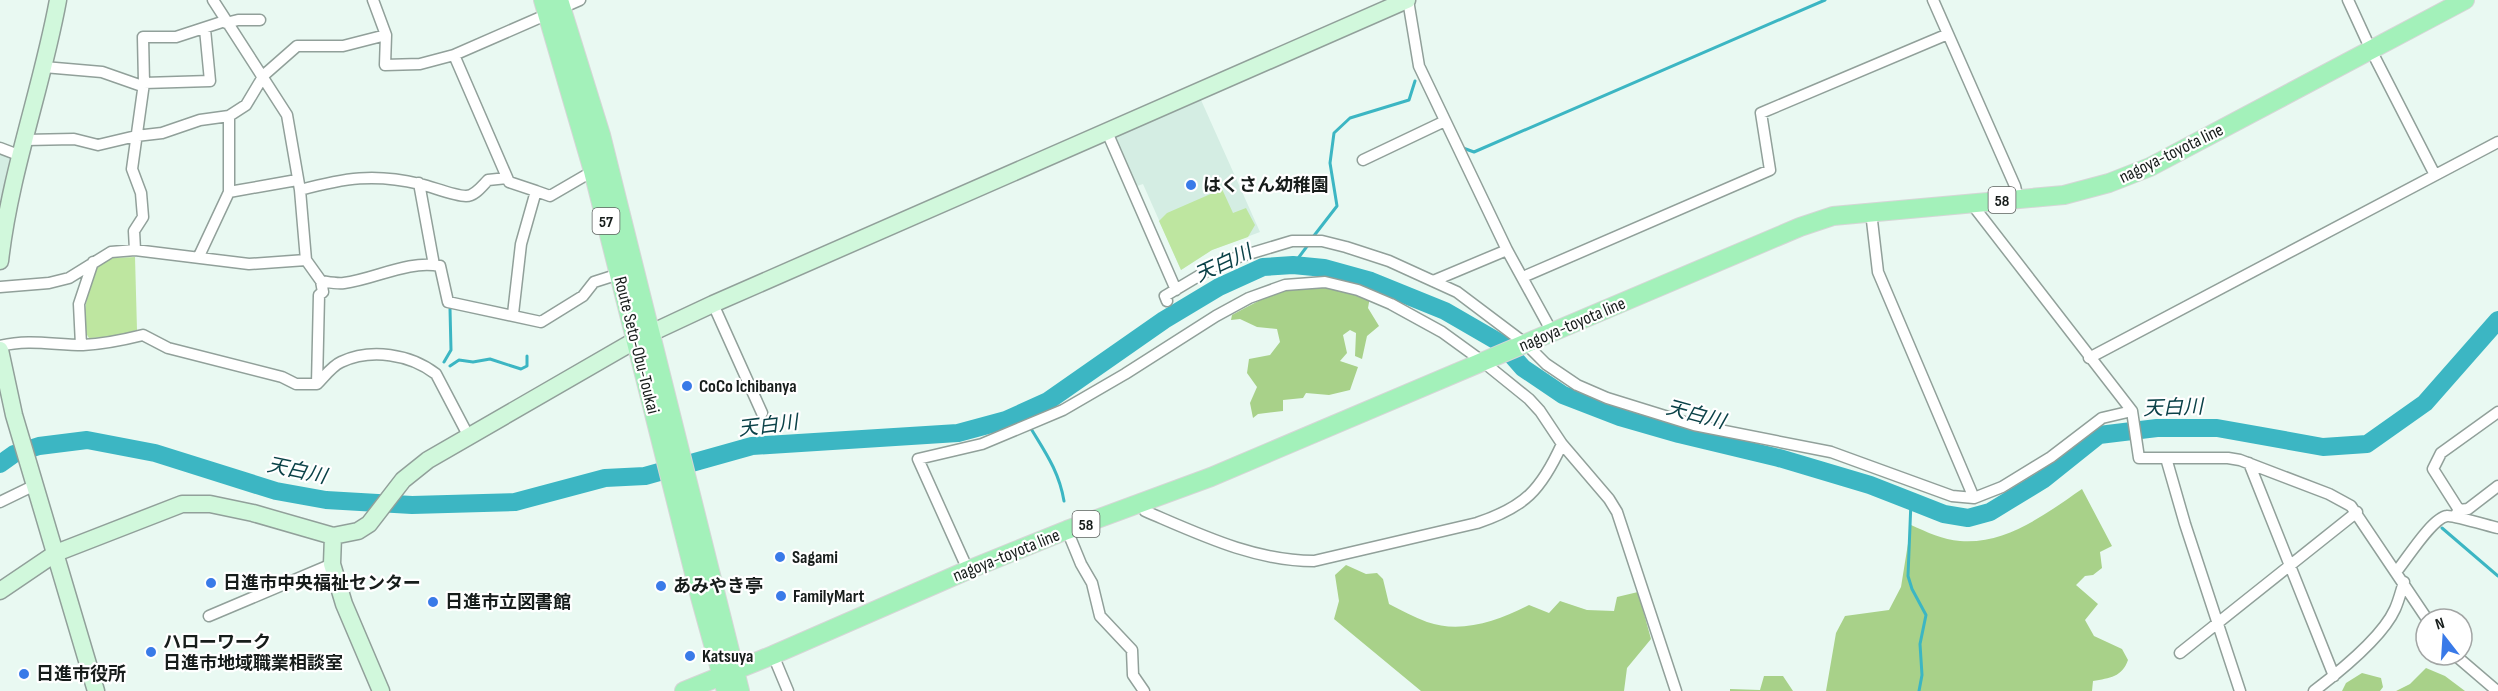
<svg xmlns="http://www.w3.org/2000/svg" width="2498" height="691" font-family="'Sofia Sans Condensed','Noto Sans JP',sans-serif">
  <rect width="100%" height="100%" fill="#e9f9f2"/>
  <path fill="#d4ede3" d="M1201 100 1260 232 1212 250 1181 270 1143 184 1137 186 1115 137Z
    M0 154 16 158 0 223Z"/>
  <path fill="#bee6a0" d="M1222 189 1233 213 1246 208 1255 225 1248 237 1212 250 1181 270 1159 221 1167 213Z
    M135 257 137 330 112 337 89 338C77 322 91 285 96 266L113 258Z"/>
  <path fill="#a8d189" d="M1314 283 1370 297 1368 308 1379 326 1367 336 1362 359 1355 356 1356 333 1350 330 1343 335 1347 353 1340 361 1358 367 1350 390 1329 395 1306 393 1303 398 1283 400V411L1258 414 1253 418 1250 403 1257 387 1247 373 1249 359 1270 355 1280 342 1277 329 1257 327 1240 319 1231 320 1232 315C1261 299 1281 288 1314 283Z
    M2082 489 2112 546 2100 552 2102 568 2093 575 2085 576 2076 585 2098 604 2085 620 2094 636 2122 649 2128 660C2122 677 2110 678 2093 681L2092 691H1826L1836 633 1845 616 1889 610 1901 587 1911 525C1927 532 1943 540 1960 541 2006 545 2047 513 2082 489Z
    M1346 565 1366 574 1377 573 1383 579 1389 604C1401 610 1414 617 1427 622 1461 634 1498 621 1529 605L1549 613 1560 601 1587 610 1614 611 1617 597 1638 592 1651 639 1627 668 1624 691H1421L1334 619 1339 601 1335 575Z
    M2426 668 2445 676 2465 691H2396L2410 684Z
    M2362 673 2381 678 2383 687 2380 691H2342L2346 683Z
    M1764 676H1783L1793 691H1730V689L1760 690Z"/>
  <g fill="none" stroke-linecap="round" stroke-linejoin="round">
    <path stroke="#3cb6c3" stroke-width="3" d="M1463 148 1474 152 1825 0
      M1313 237 1337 206 1330 163 1334 133 1350 118 1409 100 1415 81
      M1293 265 1308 245
      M444 362 451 350 450 309
      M450 366 459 360 473 362 490 359 521 369 527 366V356
      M1022 413 1027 421
      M1030 427C1045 452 1059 471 1064 501
      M1911 501 1908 576 1912 589 1926 615 1920 644 1922 675 1919 691
      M2442 528 2498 576"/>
    <path stroke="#3cb6c3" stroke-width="18" d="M0 464 14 454 39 446 87 440 155 453 276 491 326 500 412 505 515 502 605 478 645 476 752 446 958 433 1006 420 1048 401 1164 320 1219 287 1263 267 1293 265 1324 268 1371 281 1445 311 1502 344 1523 368 1563 395 1620 417 1679 434 1779 458 1870 485 1944 514 1968 518 1990 512 2044 479 2099 435 2157 428H2217L2323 447 2367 444 2425 403 2498 320"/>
    <defs>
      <path id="street" d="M213 0 287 115 300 190 306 260
        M373 0 386 35 385 65 420 64 454 55 580 0
        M1408 0 1419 66 1507 250 1552 332
        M1933 0 2015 186 2018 199
        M2348 0 2371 50 2435 175
        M226 23 238 20H260
        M454 55 509 182 536 191
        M44 67 102 72 142 86
        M144 83 210 81 205 29
        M1107 132 1176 290
        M25 140 74 139 98 145 136 136 162 133 200 120 229 116 246 105 264 75 297 46H343L386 35
        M0 148 21 156
        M1363 160 1445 121
        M419 183 434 265
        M300 190C345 178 374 173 420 184 433 187 454 196 466 196 475 196 482 186 488 180L507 178
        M229 192 297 180
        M1971 203 2132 411 2139 458H2228L2240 460 2329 494 2351 506 2427 619
        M1871 212 1878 272 1974 498
        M135 250 134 231 143 217 141 193 132 169 144 83 143 37H176L225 21
        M199 256 229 192V116
        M1523 277 1770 170 1761 113 1948 34
        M321 281C328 282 337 284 344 283 376 279 407 260 440 266L448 302 541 322 583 296 594 282 619 274
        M1433 281 1507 250
        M0 287 49 283 69 278 111 252 135 250 249 264 306 260 321 281 323 292 319 295 317 384
        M1167 301 1165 296 1222 262 1292 241H1322L1346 247 1389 261 1457 292 1526 344 1546 364 1577 385 1607 398 1694 425 1831 452 1952 496 1974 498 2002 487 2051 457 2102 418 2132 411
        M713 304 762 413
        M513 314 521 244 536 191 550 196 593 171
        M81 345 79 304 93 262
        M0 346C29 339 54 345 83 345 104 344 123 340 143 335L168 348 282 377 296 384H317C324 377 332 366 341 362 371 348 410 354 436 374L469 437
        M2089 358 2498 142
        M2166 458 2185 524 2240 691
        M2249 463 2334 676
        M0 502 35 485
        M1141 504 1145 511C1199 534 1254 561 1314 561L1477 523C1525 507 1541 490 1562 444
        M2459 510 2433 469 2441 453 2498 412
        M2455 516 2459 510 2468 509 2498 486
        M1067 530 1081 564 1092 583 1100 616 1132 650 1133 675 1144 691
        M968 570 918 459 982 444 1063 410 1125 374 1216 316 1249 298 1285 285 1325 282 1358 290 1391 304 1442 332 1482 361 1529 399 1540 411 1562 444 1609 499 1617 512 1676 691
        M2396 572C2407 559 2432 518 2447 516 2453 515 2489 526 2498 528
        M209 616 332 564
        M2180 653 2357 512
        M773 655 788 691
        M2455 655 2497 691
        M2314 691C2339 672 2382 638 2395 609 2399 600 2401 591 2404 582"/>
      <path id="secondary" d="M0 261C10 172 42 88 58 0
        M0 350 14 415 96 691
        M333 536 332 564 344 604 381 691
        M0 591 56 553 182 504H210L253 513 333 536 358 531 369 524 403 480 428 460 636 340 713 304 1407 0"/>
      <path id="primary" d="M543 0 593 171 700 597 726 691
        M559 0 601 135 740 691
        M684 691 773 655 968 570 1067 530 1211 477 1800 227 1833 216 2064 195 2109 183 2150 167 2465 0"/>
    </defs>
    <use href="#street" stroke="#91a09a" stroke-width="13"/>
    <use href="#secondary" stroke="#91a09a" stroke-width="19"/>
    <use href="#primary" stroke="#d5d6d6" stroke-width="20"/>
    <use href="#street" stroke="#fff" stroke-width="10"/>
    <use href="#secondary" stroke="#d1f8dc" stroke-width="16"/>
    <use href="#primary" stroke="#a3f1ba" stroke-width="18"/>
  </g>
  <g fill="#397ae8" stroke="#fff" stroke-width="2">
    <circle cx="1191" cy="185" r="6"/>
    <circle cx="687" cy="386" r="6"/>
    <circle cx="780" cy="557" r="6"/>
    <circle cx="211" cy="583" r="6"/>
    <circle cx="661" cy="586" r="6"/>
    <circle cx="781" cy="596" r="6"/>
    <circle cx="433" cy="602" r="6"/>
    <circle cx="151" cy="652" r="6"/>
    <circle cx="690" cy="656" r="6"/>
    <circle cx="24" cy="674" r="6"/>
  </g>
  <g text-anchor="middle" stroke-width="4.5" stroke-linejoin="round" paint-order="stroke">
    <g fill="#fff" stroke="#5d615f" stroke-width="1.5">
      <rect x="1988.5" y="187" width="27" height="26" rx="4.5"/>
      <rect x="592.5" y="208" width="27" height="26" rx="4.5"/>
      <rect x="1072.5" y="511" width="27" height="26" rx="4.5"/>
    </g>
    <g font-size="16" font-weight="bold" fill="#171d1b">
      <text x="2002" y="206">58</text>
      <text x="606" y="227">57</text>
      <text x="1086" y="530">58</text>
    </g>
    <g font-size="18" fill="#171d1b" stroke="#fff">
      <text transform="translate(2171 153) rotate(-26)" y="6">nagoya-toyota line</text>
      <text transform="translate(1572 324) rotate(-23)" y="6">nagoya-toyota line</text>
      <text transform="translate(637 345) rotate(76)" y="6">Route Seto-Obu-Toukai</text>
      <text transform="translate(1006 555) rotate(-22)" y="6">nagoya-toyota line</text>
    </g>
    <g font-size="18" font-weight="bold" fill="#171d1b" stroke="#fff" text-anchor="start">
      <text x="1203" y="191">はくさん幼稚園</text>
      <text x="699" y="392">CoCo Ichibanya</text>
      <text x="792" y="563">Sagami</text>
      <text x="223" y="589">日進市中央福祉センター</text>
      <text x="673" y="592">あみやき亭</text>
      <text x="793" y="602">FamilyMart</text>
      <text x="445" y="608">日進市立図書館</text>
      <text x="163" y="648">ハローワーク<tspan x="163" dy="21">日進市地域職業相談室</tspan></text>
      <text x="702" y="662">Katsuya</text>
      <text x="36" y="680">日進市役所</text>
    </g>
    <g font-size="20" font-style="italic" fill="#0b4248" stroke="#fff">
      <text transform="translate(1223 263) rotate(-25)" y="7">天白川</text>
      <text transform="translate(2173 407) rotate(-2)" y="7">天白川</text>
      <text transform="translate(1696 414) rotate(15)" y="7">天白川</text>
      <text transform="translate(768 425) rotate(-7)" y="7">天白川</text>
      <text transform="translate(297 470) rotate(12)" y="7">天白川</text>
    </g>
  </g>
  <g transform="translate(2444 637) rotate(343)"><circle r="28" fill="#ffffff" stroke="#a2a5a4" stroke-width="1.5"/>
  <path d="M0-4.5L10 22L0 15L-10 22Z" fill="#397ae8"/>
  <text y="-9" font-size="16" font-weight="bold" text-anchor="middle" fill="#171d1b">N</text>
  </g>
</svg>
